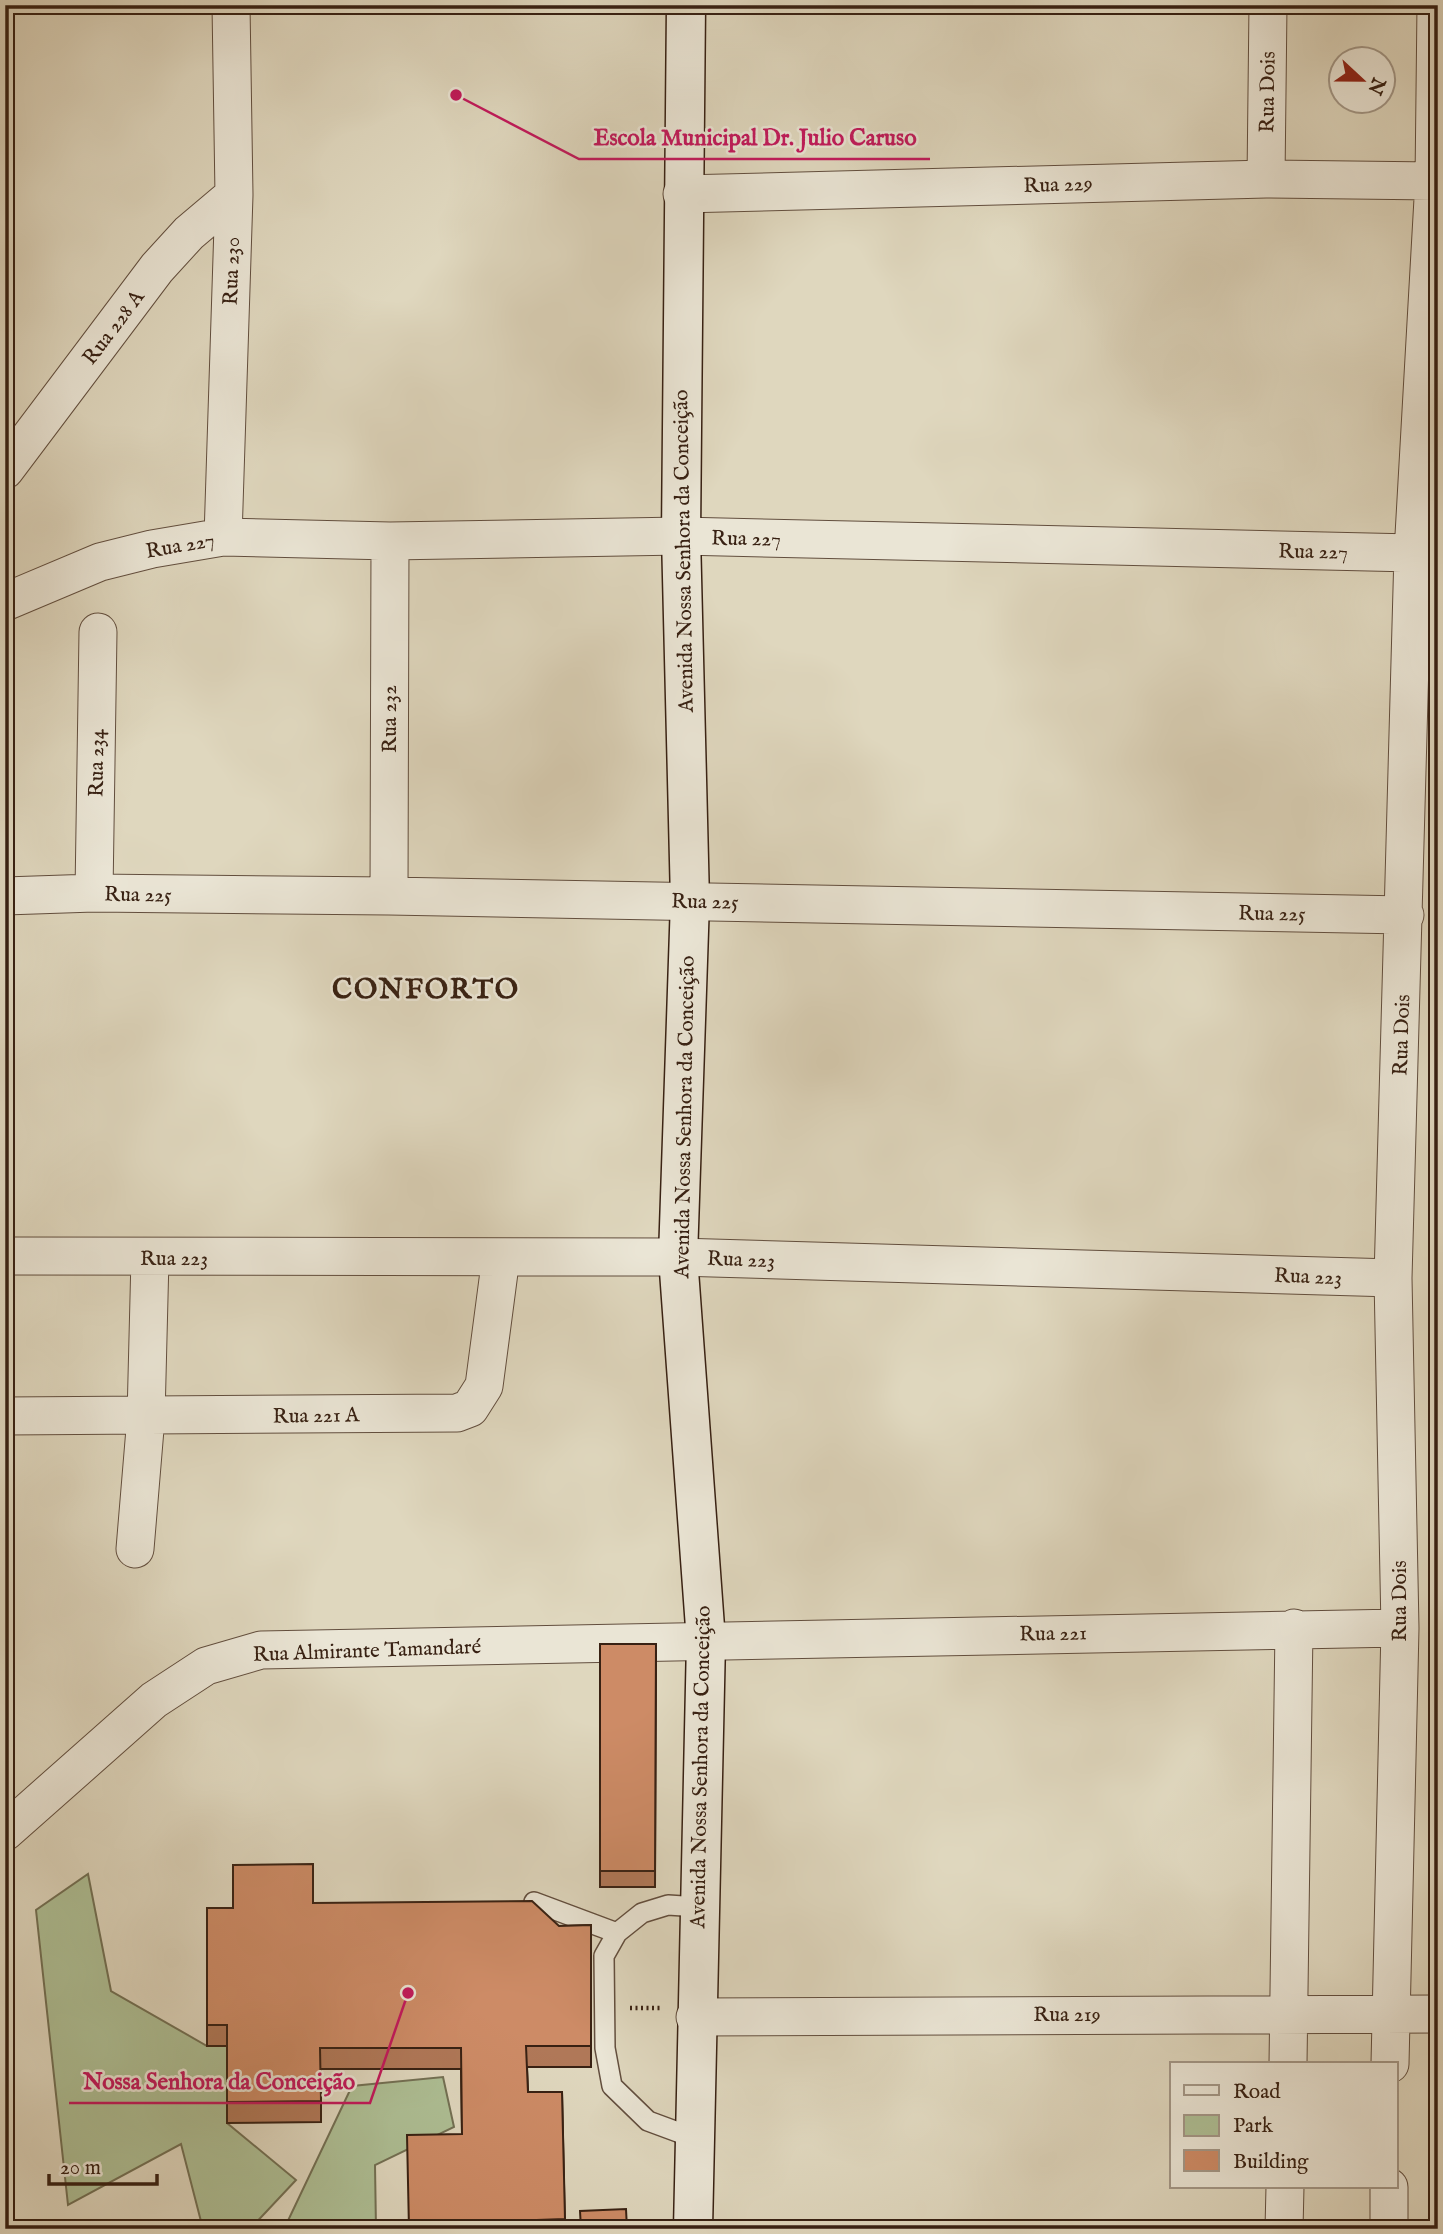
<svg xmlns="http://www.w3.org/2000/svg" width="1443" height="2234" font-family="'IM FELL English',serif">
  <rect width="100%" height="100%" fill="#dfd7be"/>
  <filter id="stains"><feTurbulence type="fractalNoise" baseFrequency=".00286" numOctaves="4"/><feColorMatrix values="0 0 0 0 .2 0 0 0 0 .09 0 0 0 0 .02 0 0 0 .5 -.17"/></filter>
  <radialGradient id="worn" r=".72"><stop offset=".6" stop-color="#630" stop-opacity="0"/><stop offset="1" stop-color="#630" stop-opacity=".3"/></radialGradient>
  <path fill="#aebf95" stroke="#737054" stroke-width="2" d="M88 1874 111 1991 207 2046H227V2123L296 2180 250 2229H203L181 2144 68 2205 36 1910Z
    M443 2077 454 2127 375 2165 376 2229H284L352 2086Z"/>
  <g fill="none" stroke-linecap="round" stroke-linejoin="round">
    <defs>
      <path id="lane" d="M534 1902 617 1933
        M694 2138 648 2121 612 2086 605 2048 604 1956 617 1933 642 1913 668 1905 699 1907"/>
      <path id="street" d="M1266 179 1268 5
        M682 194 1266 179 1434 181
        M5 470 157 268 189 233 234 195
        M223 537 234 195 231 5
        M5 602 100 562 152 549 223 537 390 541 681 536 1413 553
        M94 893 98 632
        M5 896 94 893 389 896 1405 915
        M389 896 390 541
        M5 1256 678 1257 1393 1278
        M5 1416 457 1413 470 1408 484 1386 501 1257
        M135 1549 146 1417 150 1258
        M5 1832 154 1700 206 1666 261 1650 1400 1628
        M695 2017 1438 2014
        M1288 2064 1294 1628
        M1390 2064 1400 1628 1393 1278 1413 553 1434 181 1436 5
        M1284 2229 1285 2187
        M1389 2229V2187"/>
      <path id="secondary" d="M686 5 681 536 690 901 678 1257 706 1641 693 2229"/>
    </defs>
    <use href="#lane" stroke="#624e3e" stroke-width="22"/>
    <use href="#street" stroke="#624e3e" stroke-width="39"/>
    <use href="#secondary" stroke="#382113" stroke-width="41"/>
    <path stroke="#382113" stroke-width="4.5" stroke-dasharray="2 3.5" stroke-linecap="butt" d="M630 2008H660"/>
    <use href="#lane" stroke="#eae5d5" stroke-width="19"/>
    <use href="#street" stroke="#eae5d5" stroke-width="37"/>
    <use href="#secondary" stroke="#eae5d5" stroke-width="38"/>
  </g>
  <path fill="#b07858" stroke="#382113" stroke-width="2" d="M600 1644H656L655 1887H600Z
    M313 1903 559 1926 591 1925V2067H527L528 2092H562L565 2229H409L462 2134 461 2069H321V2122L227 2123V2046H207V1908H233Z"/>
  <path fill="#cd8b66" stroke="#382113" stroke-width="2" d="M600 1644H656L655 1871H600Z
    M313 1864V1903L532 1901 559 1926 591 1925V2046H526L528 2092H562L565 2219 476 2222V2229H409L407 2135 462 2134 461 2048H320L321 2101 227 2102V2025H207V1908H233V1865Z
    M626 2209 627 2229H581L580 2211Z"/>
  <g text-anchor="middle" stroke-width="5" stroke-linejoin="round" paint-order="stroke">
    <g font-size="21" fill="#382113" stroke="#eae5d5">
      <text transform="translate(1267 92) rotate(-89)" y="7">Rua Dois</text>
      <text transform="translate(1058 184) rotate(-2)" y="7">Rua 229</text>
      <text transform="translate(231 271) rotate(-88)" y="7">Rua 230</text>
      <text transform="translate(113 327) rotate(-53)" y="7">Rua 228 A</text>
      <text transform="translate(746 538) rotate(1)" y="7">Rua 227</text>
      <text transform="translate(180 545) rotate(-10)" y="7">Rua 227</text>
      <text transform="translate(683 551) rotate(-91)" y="7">Avenida Nossa Senhora da Conceição</text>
      <text transform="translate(1313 551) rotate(1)" y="7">Rua 227</text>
      <text transform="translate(389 719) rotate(-90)" y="7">Rua 232</text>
      <text transform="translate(96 763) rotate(-89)" y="7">Rua 234</text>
      <text transform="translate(138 894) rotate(1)" y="7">Rua 225</text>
      <text transform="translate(705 901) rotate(1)" y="7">Rua 225</text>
      <text transform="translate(1272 913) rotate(1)" y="7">Rua 225</text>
      <text transform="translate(1401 1035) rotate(-88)" y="7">Rua Dois</text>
      <text transform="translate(684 1117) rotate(-89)" y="7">Avenida Nossa Senhora da Conceição</text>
      <text x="174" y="1265">Rua 223</text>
      <text transform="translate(741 1259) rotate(2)" y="7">Rua 223</text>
      <text transform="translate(1308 1276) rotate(2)" y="7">Rua 223</text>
      <text transform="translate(316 1415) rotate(-1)" y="7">Rua 221 A</text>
      <text transform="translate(1399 1601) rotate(-90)" y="7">Rua Dois</text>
      <text transform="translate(1053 1633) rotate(-1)" y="7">Rua 221</text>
      <text transform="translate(367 1650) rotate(-2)" y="7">Rua Almirante Tamandaré</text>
      <text transform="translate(700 1767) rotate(-89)" y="7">Avenida Nossa Senhora da Conceição</text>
      <text x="1067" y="2021">Rua 219</text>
    </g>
    <g font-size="28" font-weight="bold" letter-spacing="2" fill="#382113" stroke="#eae5d5">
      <text x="426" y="998">CONFORTO</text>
    </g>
  </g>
  <path fill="none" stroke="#c2185b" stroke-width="2.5" d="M456 95L579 159H930M408 1993L370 2103H69"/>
  <g fill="#c2185b" stroke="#eae5d5" stroke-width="2.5">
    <circle cx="456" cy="95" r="7"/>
    <circle cx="408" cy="1993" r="7"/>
  </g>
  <g font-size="23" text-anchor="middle" font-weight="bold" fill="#c2185b" stroke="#eae5d5" stroke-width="5" stroke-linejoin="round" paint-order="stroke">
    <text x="755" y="145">Escola Municipal Dr. Julio Caruso</text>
    <text x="219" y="2089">Nossa Senhora da Conceição</text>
  </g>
  <rect width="1443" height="2234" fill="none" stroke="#dfd7be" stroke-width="28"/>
  <rect x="7" y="7" width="1429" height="2220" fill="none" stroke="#382113" stroke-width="3.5"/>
  <rect x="14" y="14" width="1415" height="2206" fill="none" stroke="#382113" stroke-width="2"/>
  <rect x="1170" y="2062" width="228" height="126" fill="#eae5d5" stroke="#a39787" stroke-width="2"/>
  <rect x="1184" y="2085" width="35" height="10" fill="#eae5d5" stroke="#a39787" stroke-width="2"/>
  <text x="1233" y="2098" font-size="21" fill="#382113">Road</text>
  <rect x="1184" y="2115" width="35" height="21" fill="#aebf95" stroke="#a39787" stroke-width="2"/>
  <text x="1233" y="2132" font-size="21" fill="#382113">Park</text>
  <rect x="1184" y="2150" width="35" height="21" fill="#cd8b66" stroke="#a39787" stroke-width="2"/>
  <text x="1233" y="2168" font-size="21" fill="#382113">Building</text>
  <g transform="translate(1362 80) rotate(112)"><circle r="33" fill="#eae5d5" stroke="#a39787" stroke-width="2"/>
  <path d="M0-5L12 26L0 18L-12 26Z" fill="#8f2418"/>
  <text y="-10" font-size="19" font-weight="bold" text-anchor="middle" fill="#382113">N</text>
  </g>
  <path d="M49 2174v10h108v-10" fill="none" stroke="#382113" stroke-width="3.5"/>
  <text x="60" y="2174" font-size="21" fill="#382113" stroke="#eae5d5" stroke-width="5" paint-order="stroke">20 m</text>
  <rect width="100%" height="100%" filter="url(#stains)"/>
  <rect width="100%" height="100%" fill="url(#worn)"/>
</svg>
